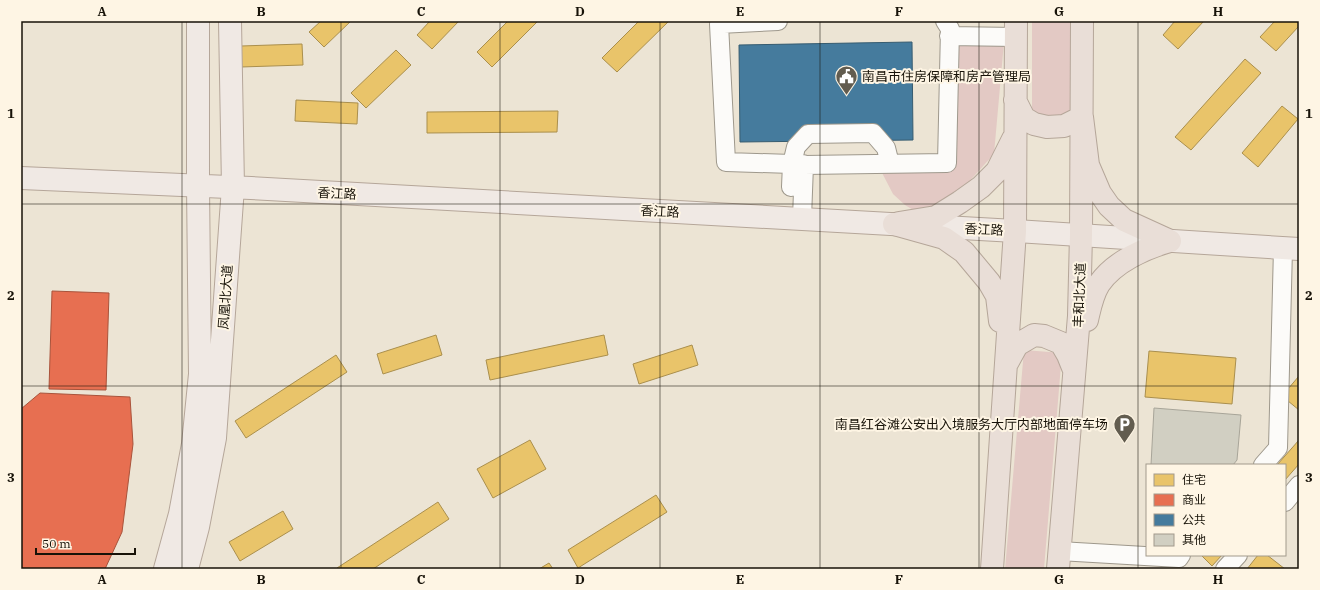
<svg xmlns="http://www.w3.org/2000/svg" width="1320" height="590" font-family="'IBM Plex Serif','Noto Sans SC',serif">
  <rect width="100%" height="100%" fill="#ece4d4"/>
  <path fill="#e3c9c4" d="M1032 21H1071L1070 117 1032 115Z
    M950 40 1004 42 994 154 947 206 923 216 905 205 893 194 879 167 950 166Z
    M1024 350 1062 353 1044 569H1005Z"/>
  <path fill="#e9c46a" stroke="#aa8f4d" d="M321 21H351L324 47 309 32Z
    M430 21H459L432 49 417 35Z
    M508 21H538L492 67 477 52Z
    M639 21H669L617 72 602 58Z
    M1175 21H1204L1178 49 1163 35Z
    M1275 21H1299V26L1276 51 1260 37Z
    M302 44 303 65 241 67V46Z
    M396 50 411 65 366 108 351 93Z
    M1245 59 1261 73 1191 150 1175 137Z
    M296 100 358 103 357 124 295 121Z
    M1282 106 1298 119 1258 167 1242 153Z
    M558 111 557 132 427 133V112Z
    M436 335 442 355 383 374 377 354Z
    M604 335 608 355 490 380 486 360Z
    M692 345 698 365 639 384 633 364Z
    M1149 351 1236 358 1232 404 1145 397Z
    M336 355 347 372 246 438 235 421Z
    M1299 376V410L1282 396Z
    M530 440 546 469 493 498 477 469Z
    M1299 440V464L1285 480V465H1277Z
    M656 495 667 512 578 568 568 550Z
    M438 502 449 519 373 569H338L337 568Z
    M283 511 293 529 240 561 229 542Z
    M1201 555H1222L1212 566Z
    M1258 555H1267L1285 569H1247Z
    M549 563 553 569H539Z"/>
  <path fill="#e76f51" stroke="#a9533b" d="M52 291 109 293 106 390 49 389Z
    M40 393 130 397 133 444 122 532 105 569H21V409Z"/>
  <path fill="#457b9d" stroke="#375c70" d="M912 42 913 140 740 142 739 45Z"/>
  <path fill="#d1cfc2" stroke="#a8a599" d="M1154 408 1241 415 1237 460 1233 465H1151Z"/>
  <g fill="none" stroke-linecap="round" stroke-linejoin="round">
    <defs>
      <path id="minor" d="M778 21 719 24 726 162 792 164 791 187
        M949 36 1016 37
        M803 164H792L796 147 808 134 873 133 886 148 890 164
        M802 218 804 165 947 163 950 29 945 21
        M1263 465 1278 448 1283 248
        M1285 502 1299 485
        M1059 551 1179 558 1181 555
        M1225 569 1238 555"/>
      <path id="major" d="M21 178 251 188 1015 231 1299 249
        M165 569 180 514 193 444 200 374 198 185V21
        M187 569 198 527 215 438 233 187 230 21"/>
      <path id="highway" d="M1015 100 1024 118 1034 124 1047 127 1064 126 1082 117 1088 165 1100 193 1109 206 1124 220 1170 241
        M899 223 936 217 960 202 981 187 997 171 1013 139
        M894 224 944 238 964 252 989 282 997 296 1000 321
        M1087 320C1090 307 1092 295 1099 284 1114 262 1145 248 1170 241
        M1006 365 1017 345 1034 335 1044 336 1061 343 1068 355 1074 370
        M992 569 1015 231 1016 21
        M1058 569 1079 316 1081 235 1082 21"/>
    </defs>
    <use href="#minor" stroke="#9e988c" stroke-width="20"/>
    <use href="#major" stroke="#b5a699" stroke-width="24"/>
    <use href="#highway" stroke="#b5a699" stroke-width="24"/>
    <use href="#minor" stroke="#fcfbf9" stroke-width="18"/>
    <use href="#major" stroke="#f0e9e4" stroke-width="22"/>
    <use href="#highway" stroke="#e9ded7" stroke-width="22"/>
  </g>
  <path fill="none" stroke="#171208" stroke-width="1" stroke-opacity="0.55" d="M182 21V569M341 21V569M500 21V569M660 21V569M820 21V569M979 21V569M1138 21V569M21 204H1299M21 386H1299"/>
  <defs>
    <symbol id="civic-pin" viewBox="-11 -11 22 30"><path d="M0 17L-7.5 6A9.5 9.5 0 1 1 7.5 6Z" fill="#625c4f" stroke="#fef5e4"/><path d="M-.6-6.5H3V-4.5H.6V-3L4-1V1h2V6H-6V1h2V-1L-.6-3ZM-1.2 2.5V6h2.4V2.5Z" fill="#fff"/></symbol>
    <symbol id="parking-pin" viewBox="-11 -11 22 30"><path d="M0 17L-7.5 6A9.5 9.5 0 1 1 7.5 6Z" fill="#625c4f" stroke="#fef5e4"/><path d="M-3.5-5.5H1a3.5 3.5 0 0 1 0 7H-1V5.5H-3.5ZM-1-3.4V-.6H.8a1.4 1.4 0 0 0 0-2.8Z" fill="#fff"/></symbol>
  </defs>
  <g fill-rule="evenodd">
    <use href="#civic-pin" x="834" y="64" width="25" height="34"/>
    <use href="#parking-pin" x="1112" y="412" width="25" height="34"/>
  </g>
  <g text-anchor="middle" stroke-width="4" stroke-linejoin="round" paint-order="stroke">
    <g font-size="13" fill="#171208" stroke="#fef5e4" text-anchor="start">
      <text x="862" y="81">南昌市住房保障和房产管理局</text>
      <text x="1108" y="429" text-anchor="end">南昌红谷滩公安出入境服务大厅内部地面停车场</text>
    </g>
    <g font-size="13" fill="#171208" stroke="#fef5e4">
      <text transform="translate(337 193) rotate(3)" y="5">香江路</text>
      <text transform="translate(660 211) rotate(3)" y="5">香江路</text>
      <text transform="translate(984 229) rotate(3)" y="5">香江路</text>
      <text transform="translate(1079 295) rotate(-88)" y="5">丰和北大道</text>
      <text transform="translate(225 297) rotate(-86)" y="5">凤凰北大道</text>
    </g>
  </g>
  <rect width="1320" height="590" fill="none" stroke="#fef5e4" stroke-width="44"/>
  <rect x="1146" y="464" width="140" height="92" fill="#fef5e4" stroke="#a29a8c"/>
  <rect x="1154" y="474" width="20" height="12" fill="#e9c46a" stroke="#a29a8c"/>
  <text x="1182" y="484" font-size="12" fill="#171208">住宅</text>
  <rect x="1154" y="494" width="20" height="12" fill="#e76f51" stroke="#a29a8c"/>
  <text x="1182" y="504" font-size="12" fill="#171208">商业</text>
  <rect x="1154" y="514" width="20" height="12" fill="#457b9d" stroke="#a29a8c"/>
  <text x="1182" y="524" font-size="12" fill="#171208">公共</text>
  <rect x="1154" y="534" width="20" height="12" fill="#d1cfc2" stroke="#a29a8c"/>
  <text x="1182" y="544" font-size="12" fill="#171208">其他</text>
  <path d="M36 548v6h99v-6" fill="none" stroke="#171208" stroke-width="2"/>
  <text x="42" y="548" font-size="12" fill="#171208" stroke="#fef5e4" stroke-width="3" paint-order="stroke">50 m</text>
  <rect x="22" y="22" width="1276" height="546" fill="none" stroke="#171208" stroke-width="1.5"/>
  <g font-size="13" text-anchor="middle" font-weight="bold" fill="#171208">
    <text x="102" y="16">A</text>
    <text x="261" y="16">B</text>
    <text x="421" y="16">C</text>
    <text x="580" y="16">D</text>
    <text x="740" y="16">E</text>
    <text x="899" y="16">F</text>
    <text x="1059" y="16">G</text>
    <text x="1218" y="16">H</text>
    <text x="11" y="118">1</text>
    <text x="1309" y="118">1</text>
    <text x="11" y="300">2</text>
    <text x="1309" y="300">2</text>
    <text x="11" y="482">3</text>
    <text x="1309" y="482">3</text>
    <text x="102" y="584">A</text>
    <text x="261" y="584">B</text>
    <text x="421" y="584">C</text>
    <text x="580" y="584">D</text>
    <text x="740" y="584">E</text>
    <text x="899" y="584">F</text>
    <text x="1059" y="584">G</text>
    <text x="1218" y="584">H</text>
  </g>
</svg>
